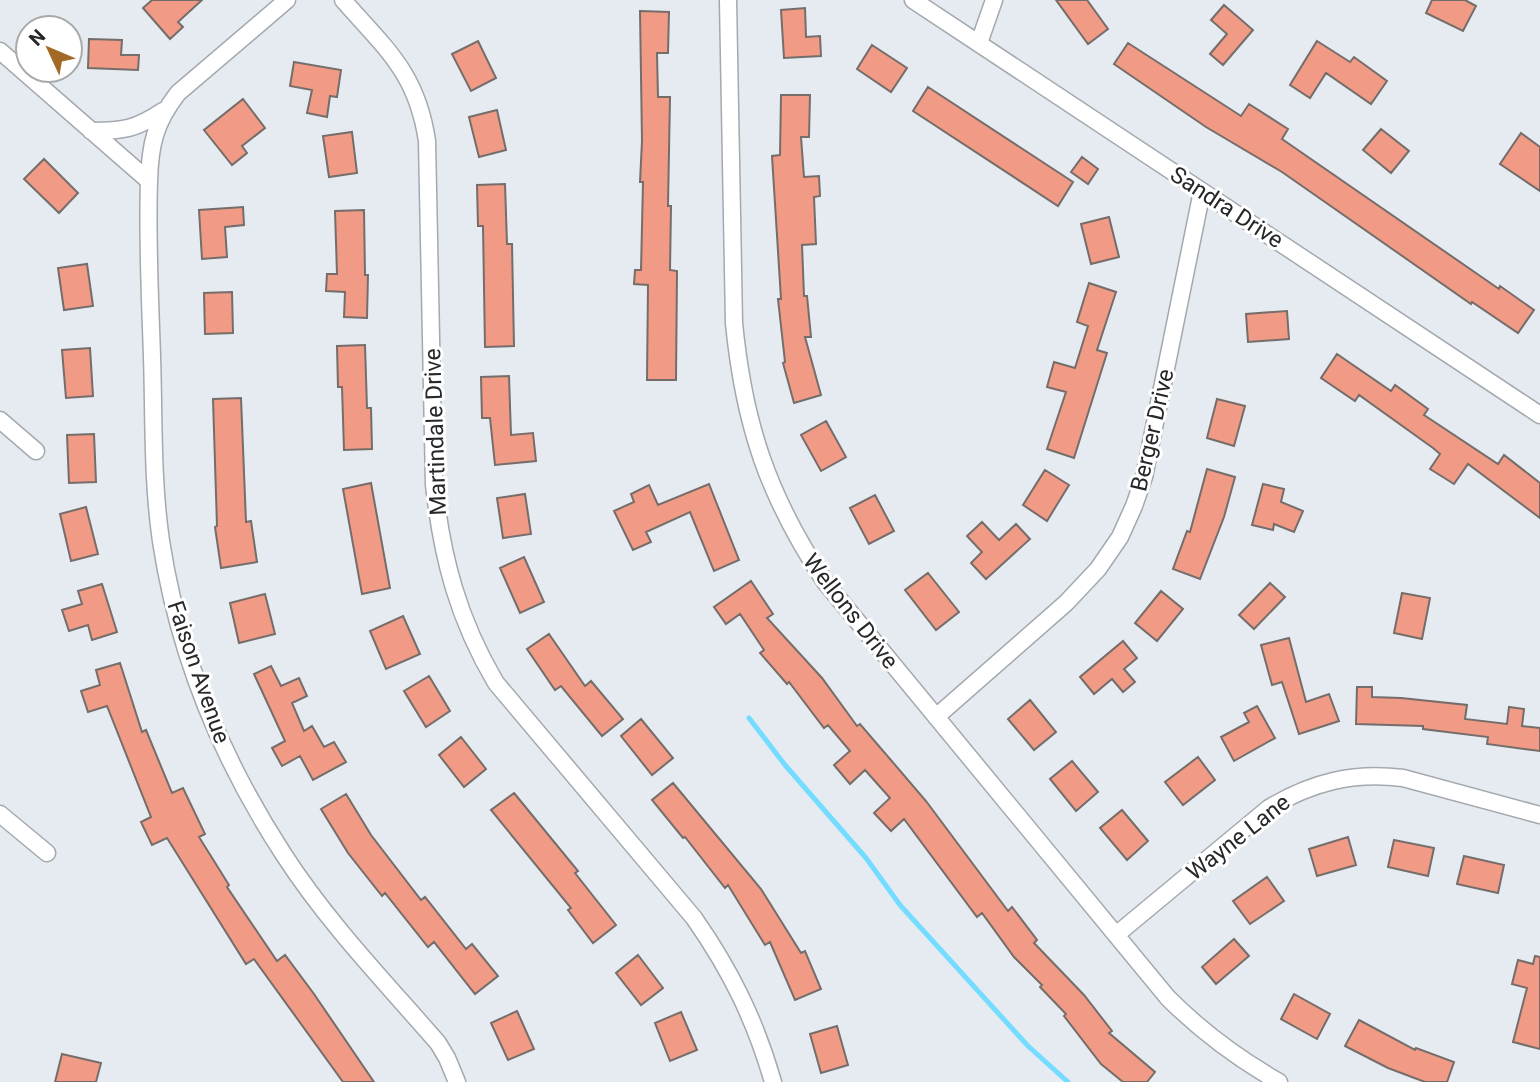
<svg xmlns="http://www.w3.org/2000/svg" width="1540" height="1082" font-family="Roboto,sans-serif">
  <rect width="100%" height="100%" fill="#e6ebf2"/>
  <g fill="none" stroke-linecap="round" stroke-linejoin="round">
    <path stroke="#74dcff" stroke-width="5" d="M749 718 785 765 866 858 900 905 1028 1046 1068 1082"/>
  </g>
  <path fill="#f19b86" stroke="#756d6a" stroke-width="2" d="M152 0H202L178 22 183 27 170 39 143 8Z
    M1056 0H1087L1108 29 1088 44Z
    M1432 0H1465L1476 6 1463 31 1426 13Z
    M1224 5 1253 30 1223 65 1210 54 1227 34 1211 20Z
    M805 8 806 37 820 36 821 56 784 58 781 10Z
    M640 11 669 12 668 53H657L658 97H670L668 206H671L670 270 677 271 676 380H647L648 285 634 284 635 270H641L643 182H640L642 141Z
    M89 39 122 40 121 55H139L138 70 88 68Z
    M478 41 496 78 471 91 452 54Z
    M1317 41 1350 62 1354 57 1387 81 1371 104 1326 73 1310 98 1290 85Z
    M1128 43 1241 116 1249 104 1288 129 1282 139 1499 289 1500 286 1534 310 1518 333 1472 302 1471 304 1282 172 1206 127 1114 64Z
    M872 45 907 68 891 92 857 69Z
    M294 62 341 70 337 97 330 96 327 117 307 113 312 90 290 86Z
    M928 87 1073 182 1058 206 913 111Z
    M781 95H810L809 137H801L804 177 819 176 820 196 814 197 816 244 802 245 804 296H807L811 337H805L821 395 794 403 783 363 785 362 778 299H781L772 156 780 155Z
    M243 99 265 128 242 146 247 153 232 165 204 130Z
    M497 110 506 150 479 157 469 117Z
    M1381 129 1409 151 1391 173 1363 150Z
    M352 132 357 173 329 177 323 136Z
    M1521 133 1540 147V191L1500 164Z
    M1082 157 1098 169 1088 184 1071 172Z
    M44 159 78 193 59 213 24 179Z
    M505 184 507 244H512L514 346 485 347 483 226H478L477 185Z
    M243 207 244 225 225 227 227 257 202 259 199 210Z
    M364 210 365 275H368L367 318 344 317 345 292 326 291 327 274H337L335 211Z
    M1109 217 1119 257 1091 264 1081 224Z
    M87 264 93 306 64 310 58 268Z
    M1089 283 1116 292 1097 350 1107 353 1074 458 1047 449 1066 392 1047 387 1054 362 1075 368 1088 326 1077 322Z
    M232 292 233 333 205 334 204 293Z
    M1287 311 1289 339 1248 342 1246 314Z
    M365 345 367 408H371L372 449 344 450 342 387H338L337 346Z
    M90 348 93 396 66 398 62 350Z
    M1337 354 1391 391 1395 385 1428 409 1424 415 1498 464 1504 455 1540 483V518L1468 464 1454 484 1430 469 1440 454 1433 448 1359 395 1355 401 1321 378Z
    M509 376 511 435 533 433 536 461 495 465 490 418H482L481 377Z
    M241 398 246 522 251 521 257 562 221 568 215 527 217 526 213 399Z
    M1217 399 1245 406 1234 446 1207 438Z
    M826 421 846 457 821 471 801 435Z
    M94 434 96 482 69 483 67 435Z
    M1207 469 1235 477 1224 517 1200 579 1173 569 1187 531 1190 532Z
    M1045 470 1069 485 1047 521 1023 505Z
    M371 483 390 588 362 594 343 489Z
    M709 484 739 560 714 571 690 512 646 532 651 542 633 550 614 511 634 502 631 494 649 485 658 505Z
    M1263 484 1284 489 1281 502 1303 511 1294 532 1274 524 1273 530 1252 525Z
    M525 494 531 534 503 538 497 498Z
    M875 495 894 531 869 544 850 508Z
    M86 507 98 554 71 561 60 514Z
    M982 522 999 540 1016 524 1030 539 986 579 971 563 982 552 967 536Z
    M524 557 544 602 520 613 500 568Z
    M928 573 959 612 936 630 905 590Z
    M751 581 773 614 767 618 822 678 857 726 860 724 926 801 1008 911 1012 907 1037 940 1034 943 1084 995 1112 1031 1109 1033 1155 1072 1147 1082H1123L1101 1064 1064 1016 1066 1014 1040 987 1042 985 1014 957 982 913 977 917 904 819 891 831 874 813 890 798 865 770 850 784 834 765 850 751 828 725 824 728 789 682 787 684 760 653 764 650 740 614 726 624 714 607Z
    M1270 583 1285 597 1254 629 1239 615Z
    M102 584 117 632 92 640 88 625 69 631 62 610 82 604 78 591Z
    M1161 591 1183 609 1157 641 1135 623Z
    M1402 593 1430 598 1422 639 1394 633Z
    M265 594 275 634 239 643 230 603Z
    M403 616 420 654 386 669 370 631Z
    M549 634 585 686 591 681 623 719 602 736 561 686 555 690 527 649Z
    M1289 638 1306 702 1329 694 1339 721 1299 734 1282 682 1272 685 1261 645Z
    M1123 641 1137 658 1124 669 1135 682 1123 692 1112 679 1094 694 1080 677Z
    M120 663 142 732 146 730 172 793 183 788 205 834 199 837 229 885 227 887 277 961 285 955 314 994 374 1082H343L254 959 246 964 167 838 152 845 141 822 151 817 107 706 88 712 81 691 100 685 96 670Z
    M271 666 281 686 299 678 307 696 292 703 304 731 312 726 324 747 334 742 346 762 313 780 300 756 282 766 272 748 285 741 254 674Z
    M429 676 450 711 426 727 404 691Z
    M1357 687H1372V697L1401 698 1467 705 1465 719 1507 724 1509 707 1524 709 1522 726 1540 728V751L1487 744 1488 737 1423 729V726L1356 724Z
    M1030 700 1056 732 1034 750 1008 719Z
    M1257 706 1275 738 1234 761 1221 737 1249 722 1244 713Z
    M641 719 673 758 652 775 621 736Z
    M461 737 486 769 464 787 439 755Z
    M1198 757 1215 780 1183 805 1165 782Z
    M1072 761 1098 792 1076 811 1050 779Z
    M673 783 761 889 801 953 805 951 821 989 795 1000 770 942 765 945 728 885 725 888 685 837 683 838 652 800Z
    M514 793 578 871 575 873 616 925 593 943 568 910 571 908 491 810Z
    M346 794 371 835 421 900 425 897 466 949 472 944 498 976 475 994 434 942 428 947 385 893 382 896 348 853 321 809Z
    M1122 810 1148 841 1127 860 1100 828Z
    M1348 837 1356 865 1317 876 1309 849Z
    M1394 840 1434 848 1428 876 1388 867Z
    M1464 856 1504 865 1498 893 1457 884Z
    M1267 877 1284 901 1250 924 1233 901Z
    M1234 939 1249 956 1216 984 1202 967Z
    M638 955 663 988 641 1005 616 973Z
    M1535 956 1540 957V1049L1513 1042 1527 988 1512 984 1518 960 1533 964Z
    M1294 994 1330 1014 1317 1039 1281 1019Z
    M517 1011 534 1049 508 1060 491 1023Z
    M681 1012 697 1050 670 1061 655 1023Z
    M1359 1020 1415 1050 1416 1048 1454 1062 1447 1082H1425L1388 1068 1345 1046Z
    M837 1026 848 1065 821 1073 810 1034Z
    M62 1054 101 1063 96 1082H55Z"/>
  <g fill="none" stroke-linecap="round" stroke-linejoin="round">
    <defs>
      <path id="street" d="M343 0C386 49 417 73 427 141L434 485C442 558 458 619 496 683L694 918C731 971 755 1020 773 1082
        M728 0 734 323C744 425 768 496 825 582L1168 998C1202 1032 1237 1058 1279 1082
        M913 0 1540 415
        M979 43 994 0
        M0 51 149 181C147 239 150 297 152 356 154 417 152 480 161 541 178 653 222 760 284 855 328 923 385 982 438 1043L447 1058 457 1082
        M91 131C124 131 136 129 163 111
        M149 181C150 144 155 123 178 93L287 0
        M0 420 36 451
        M936 717 1066 603 1098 569 1120 537 1134 506 1144 477 1202 191
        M0 814 47 853
        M1116 935 1269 808C1312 782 1353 772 1403 778L1540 815"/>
    </defs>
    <use href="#street" stroke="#a4a9af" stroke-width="19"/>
    <use href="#street" stroke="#fff" stroke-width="16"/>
  </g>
  <g text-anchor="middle" stroke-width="6" stroke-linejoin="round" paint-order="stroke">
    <g font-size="23" fill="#252729" stroke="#fff">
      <text transform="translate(1227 207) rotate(33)" y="8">Sandra Drive</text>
      <text transform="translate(1152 430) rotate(-77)" y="8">Berger Drive</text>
      <text transform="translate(435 432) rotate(-92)" y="8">Martindale Drive</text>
      <text transform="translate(851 611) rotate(52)" y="8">Wellons Drive</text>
      <text transform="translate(199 672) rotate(71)" y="8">Faison Avenue</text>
      <text transform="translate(1238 837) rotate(-38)" y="8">Wayne Lane</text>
    </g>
  </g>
  <g transform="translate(49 49) rotate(314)"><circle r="33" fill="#ffffff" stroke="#a8a9a9" stroke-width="2"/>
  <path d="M0-5L12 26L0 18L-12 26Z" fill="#a26a26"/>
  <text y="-10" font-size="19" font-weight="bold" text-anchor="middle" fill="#252729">N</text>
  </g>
</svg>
